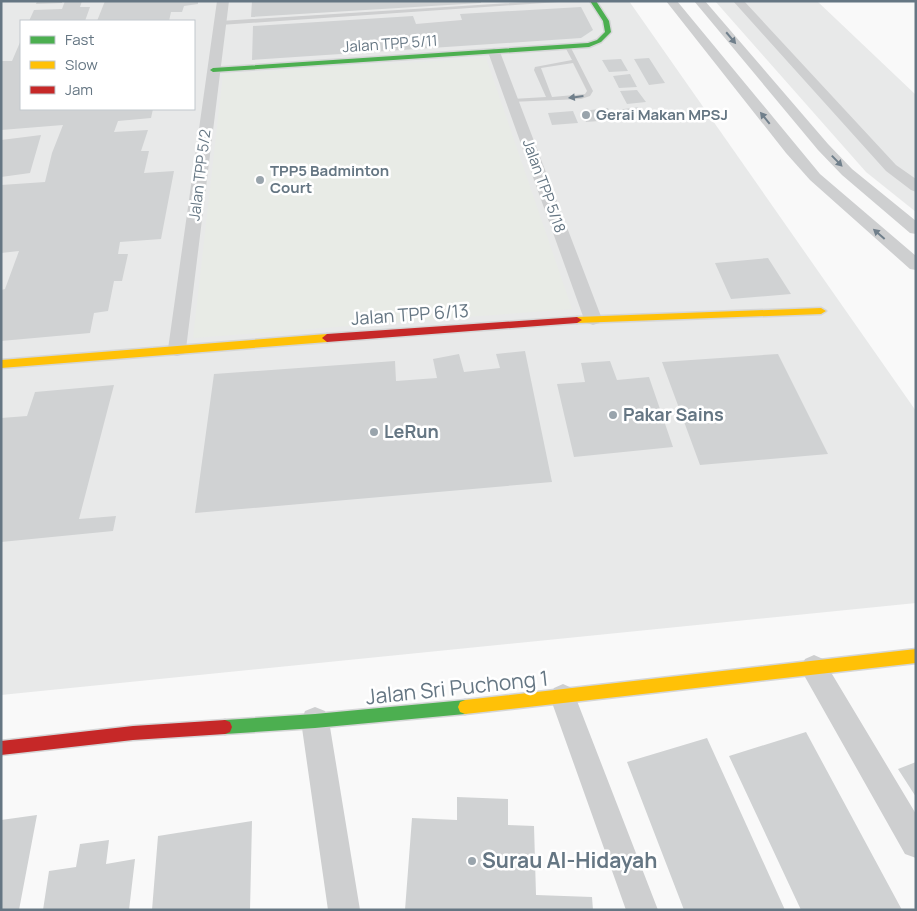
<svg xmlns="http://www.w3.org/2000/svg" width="917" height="911" font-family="Manrope,sans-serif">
  <rect width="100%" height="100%" fill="#f9f9f9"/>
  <path fill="#e8e9e9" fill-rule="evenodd" d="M1 1H629L916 411V603L1 695ZM21 21H194V109H21Z
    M715 1H817L916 95V212L866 172Z"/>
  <path fill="#e8ebe6" d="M486 58 572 309 193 338 223 74Z"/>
  <path fill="#d0d2d3" d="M37 1H62V3L36 4Z
    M65 1H82L80 7H90L85 21H29L34 10 62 9Z
    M105 1H198V4L184 6 182 12H171L169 21H97Z
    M252 1H481V3L251 17Z
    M581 7 593 30 581 38 252 60 253 26 413 16 416 24 462 20 460 14Z
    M21 40V109H153L151 118 118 121 114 132 148 130 141 151H149L144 173 174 171 161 239 120 242 118 254H128L122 281H114L108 311 94 313 90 333 1 341V290L5 289 19 251 1 253V185L45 182 52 153 63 125 1 130V61H12Z
    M649 58 665 83 649 85 634 59Z
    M621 59 628 71 609 72 602 60Z
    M630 74 637 87 619 88 613 76Z
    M637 90 646 102 627 104 620 91Z
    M641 107 646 117 620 120 615 110Z
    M608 108 612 120 586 122 582 111Z
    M573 111 578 123 552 125 548 113Z
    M41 135 30 173 1 177V140Z
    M768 258 791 294 731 299 715 263Z
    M525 351 552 482 195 513 214 374 395 361 396 381 437 378 433 359 459 354 464 372 500 368 496 354Z
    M778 354 828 454 700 465 662 362Z
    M610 361 617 380 649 377 673 447 574 457 557 384 585 382 581 363Z
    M114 385 79 519 116 516 113 531 1 542V418L27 416 35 392Z
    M806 732 902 910H801L729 756Z
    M707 738 785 910H684L627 762Z
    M916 762V797L898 769Z
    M457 797 508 799V825L534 826 536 895 592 897 593 910H405L412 818 457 820Z
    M37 815 19 910H1V820Z
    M252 821 250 910H152L158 836Z
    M109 840 106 864 135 859 129 910H43L49 871 76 867 80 844Z"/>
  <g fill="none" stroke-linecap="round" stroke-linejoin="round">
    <defs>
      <path id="fast" d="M590 1H596L609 21 611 32 601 42 589 47 213 72 210 70 213 68 588 43 597 40 605 32 603 21Z
        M465 700 470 702 472 707 470 712 465 714 315 728 225 734 220 732 218 727 220 722 225 720 315 714Z"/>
      <path id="slow" d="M821 308 826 311 821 314 577 323 572 320 577 317Z
        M327 334 332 338 327 342 1 368V360Z
        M916 649V663L465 714 460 712 458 707 460 702 465 700Z"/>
      <path id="jam" d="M577 317 582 320 577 323 327 342 322 338 327 334Z
        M225 720 230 722 232 727 230 732 225 734 133 740 1 755V741L133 726Z"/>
    </defs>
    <use href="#fast" stroke="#d5d6d7" stroke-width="3"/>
    <use href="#slow" stroke="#d5d6d7" stroke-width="3"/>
    <use href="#jam" stroke="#d5d6d7" stroke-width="3"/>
    <path fill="#cecfd0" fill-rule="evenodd" d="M542 1H573L220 25 217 23 220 21Z
      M568 45 570 46 593 91 590 96 581 99 510 102V100L512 99 546 97 534 70 535 67 572 60 565 47ZM573 63 587 91 585 94 552 97 541 68Z"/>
    <path fill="#cecfd0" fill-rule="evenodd" d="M217 1H229L186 349 184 354 177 356 170 354 168 349Z
      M666 1H677L820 174 916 256V270L910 269 810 180 786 153Z
      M694 1H705L828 144 852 169 916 221V234L910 233 842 175 818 150Z
      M733 1H744L896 165 916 179V192L911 190 886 171Z
      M494 48 500 52 602 319 599 323 593 325 587 323 584 319 488 52Z
      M814 655 823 659 916 814V858L905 854 805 677 801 668 805 659Z
      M563 684 572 688 658 910H626L550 697 554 688Z
      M315 707 325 711 329 721 360 910H328L301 721 305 711Z"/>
    <use href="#fast" fill="#4caf50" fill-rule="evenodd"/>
    <use href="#slow" fill="#ffc107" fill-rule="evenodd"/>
    <use href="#jam" fill="#c62828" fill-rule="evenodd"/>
  </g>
  <defs><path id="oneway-solid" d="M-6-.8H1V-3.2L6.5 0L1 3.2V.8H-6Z" transform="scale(1.25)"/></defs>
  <g fill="#707f8b">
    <use href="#oneway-solid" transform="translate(731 38) rotate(50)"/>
    <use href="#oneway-solid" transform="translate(576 97) rotate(173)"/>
    <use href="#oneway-solid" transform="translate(765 118) rotate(-129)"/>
    <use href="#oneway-solid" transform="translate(837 161) rotate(46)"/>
    <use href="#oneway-solid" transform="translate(879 234) rotate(-139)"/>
  </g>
  <g fill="#99a4ac" stroke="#fff" stroke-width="2">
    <circle cx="586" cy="115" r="5"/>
    <circle cx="260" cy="180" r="5"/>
    <circle cx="613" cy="415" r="5"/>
    <circle cx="374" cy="432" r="5"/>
    <circle cx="472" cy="861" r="5"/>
  </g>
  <g text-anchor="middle" stroke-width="5" stroke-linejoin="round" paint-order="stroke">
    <g font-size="15" fill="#657683" stroke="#fff">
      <text transform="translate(390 44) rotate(-4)" y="5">Jalan TPP 5/11</text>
      <text transform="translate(200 175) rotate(-83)" y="5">Jalan TPP 5/2</text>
      <text transform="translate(544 186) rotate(70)" y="5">Jalan TPP 5/18</text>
    </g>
    <g font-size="15" font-weight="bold" fill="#657683" stroke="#fff" text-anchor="start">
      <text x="596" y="120">Gerai Makan MPSJ</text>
      <text x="270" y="176">TPP5 Badminton<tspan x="270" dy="17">Court</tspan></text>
    </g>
    <g font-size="18" fill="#657683" stroke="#fff">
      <text transform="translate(410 315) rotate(-4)" y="6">Jalan TPP 6/13</text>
    </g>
    <g font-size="18" font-weight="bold" fill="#657683" stroke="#fff" text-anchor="start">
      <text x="623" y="421">Pakar Sains</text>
      <text x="384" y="438">LeRun</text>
    </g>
    <g font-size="21" fill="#657683" stroke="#fff">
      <text transform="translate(457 688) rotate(-6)" y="7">Jalan Sri Puchong 1</text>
    </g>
    <g font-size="21" font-weight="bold" fill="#657683" stroke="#fff" text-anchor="start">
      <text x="482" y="868">Surau Al-Hidayah</text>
    </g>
  </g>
  <rect width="917" height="911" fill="none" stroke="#657683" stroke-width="5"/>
  <rect x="20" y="20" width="175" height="90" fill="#ffffff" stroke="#c1c8cd"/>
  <rect x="30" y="36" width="25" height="8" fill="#4caf50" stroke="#c1c8cd"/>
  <text x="65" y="45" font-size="15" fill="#657683">Fast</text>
  <rect x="30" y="61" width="25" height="8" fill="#ffc107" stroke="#c1c8cd"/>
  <text x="65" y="70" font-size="15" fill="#657683">Slow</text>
  <rect x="30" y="86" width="25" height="8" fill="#c62828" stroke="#c1c8cd"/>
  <text x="65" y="95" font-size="15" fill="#657683">Jam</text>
</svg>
